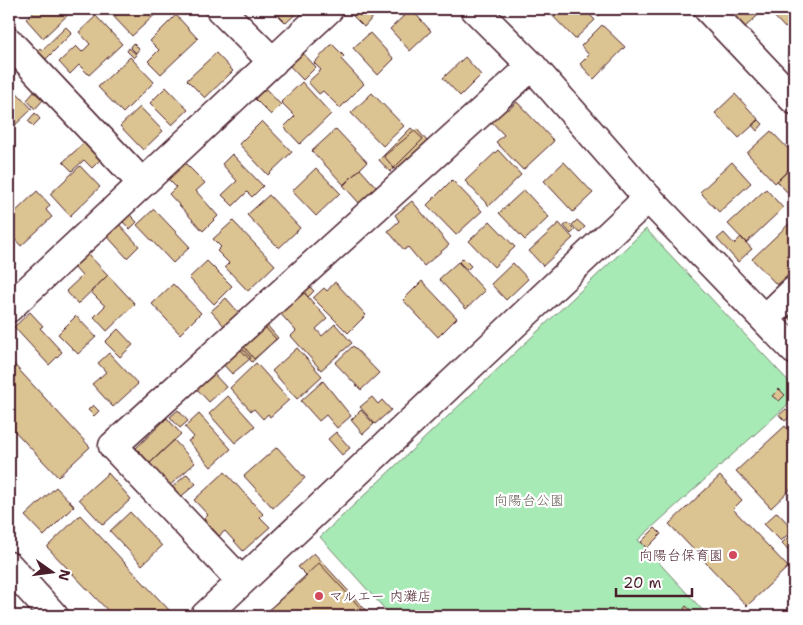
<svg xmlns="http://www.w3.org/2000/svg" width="803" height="625" font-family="'Shantell Sans','Klee One',sans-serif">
  <rect width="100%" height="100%" fill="#fff"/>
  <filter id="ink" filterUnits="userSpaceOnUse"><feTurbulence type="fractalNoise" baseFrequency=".02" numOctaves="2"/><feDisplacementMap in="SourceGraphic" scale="10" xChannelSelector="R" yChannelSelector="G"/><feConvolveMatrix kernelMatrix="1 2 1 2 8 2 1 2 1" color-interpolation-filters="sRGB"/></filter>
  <g filter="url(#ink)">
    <path fill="#a7eab5" stroke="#788470" d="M646 229 794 387V399L638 540 708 616H391L320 537Z"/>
    <path fill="#dcc392" stroke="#4a1f2b" d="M37 9H74L43 38 26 19Z
      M122 9H161L132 36 114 17Z
      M272 9H301L286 23Z
      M346 9H365L373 17 364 27Z
      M395 9H411L403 16Z
      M411 9 431 31 410 51 390 29Z
      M530 9H541L535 14Z
      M546 9H584L595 20 575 39Z
      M594 9H597L601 14 598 17 592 10Z
      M744 9H765L744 28 734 17Z
      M774 9H794V20L785 28 770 12Z
      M176 15 198 39 161 74 148 61 159 50 150 41Z
      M96 16 122 44 89 75 79 65 70 74 59 62 76 46 82 52 90 44 79 32Z
      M602 25 625 47 594 79 580 64 589 55 581 46Z
      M66 27 72 33 43 62 35 53 40 48 42 50Z
      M370 33 394 59 378 75 353 48Z
      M133 43 139 49 136 53 130 47Z
      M332 44 344 56 341 59 364 84 340 108 323 91 319 94 308 82 321 70 314 63Z
      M129 48 137 55 134 58 127 51Z
      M794 49V64L787 56Z
      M300 50 316 67 303 80 287 63Z
      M216 53 233 71 205 98 187 80Z
      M130 57 154 82 123 113 98 87Z
      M465 57 481 75 460 96 443 78Z
      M302 82 331 114 300 144 284 127 295 116 281 102Z
      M9 84 32 109 9 131Z
      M263 86 281 105 271 115 252 96Z
      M166 87 188 110 172 125 150 103Z
      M34 92 43 100 35 109 27 100Z
      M372 93 404 126 383 146 351 113Z
      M735 94 759 120 739 138 715 113Z
      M517 102 554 141 523 170 496 142 504 135 491 121 505 107 508 110Z
      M140 107 163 131 143 150 120 126Z
      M35 113 40 119 33 126 28 121Z
      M758 119 763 124 757 131 752 125Z
      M262 121 292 152 268 175 239 144Z
      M411 128 423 139 390 172 379 160Z
      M336 129 367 162 344 185 312 151Z
      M417 129 431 146 398 173 384 156Z
      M771 131 794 155V165L775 183 747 153Z
      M84 143 100 160 92 168 84 160 72 171 63 162Z
      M498 150 521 175 489 206 465 181Z
      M232 154 263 186 252 197 247 192 233 206 222 195 237 181 222 164Z
      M184 162 205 183 196 191 218 216 203 231 169 194 176 187 167 178Z
      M564 162 593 193 573 212 544 181Z
      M732 162 751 183 719 212 700 192Z
      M794 165V200L777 181Z
      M80 166 100 187 70 216 50 194Z
      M316 168 340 193 316 216 292 191Z
      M360 169 377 188 360 204 343 185Z
      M452 180 482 211 456 235 427 205Z
      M766 189 783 208 746 243 728 224Z
      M524 190 549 217 525 240 499 213Z
      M37 191 50 205 46 210 52 217 21 246 9 233 11 226 9 218Z
      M269 195 300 228 279 248 247 215Z
      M412 201 449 245 424 266 408 247 404 250 388 231 399 221 395 215Z
      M154 209 190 247 173 263 137 225Z
      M128 213 137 222 130 229 120 219Z
      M577 220 585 227 579 233 572 225Z
      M793 220 794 270 777 285 752 259Z
      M233 221 275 265 248 291 225 267 229 263 217 251 221 247 213 239Z
      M490 221 515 247 494 267 469 241Z
      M118 223 139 246 127 258 106 235Z
      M559 223 573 238 543 266 529 251Z
      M568 223 575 230 571 234 564 226Z
      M724 233 734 244 741 237 752 249 738 262 717 239Z
      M87 253 108 275 78 304 66 291 82 276 73 266Z
      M463 258 471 266 467 270 459 262Z
      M207 261 232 286 214 304 189 278Z
      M458 262 485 291 466 309 439 279Z
      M513 263 528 279 506 300 491 284Z
      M108 275 135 304 107 331 94 317 105 306 91 292Z
      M422 281 457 318 438 337 403 300Z
      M335 282 366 315 348 333 313 298 324 288 327 291Z
      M173 284 201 313 180 334 152 304Z
      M307 284 314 291 308 297 301 289Z
      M302 290 327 319 316 329 322 336 335 324 352 343 321 370 291 336 296 331 278 311Z
      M226 298 241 315 226 328 211 311Z
      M794 304V323L785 313Z
      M30 312 43 326 40 328 62 352 49 365 14 327Z
      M76 316 96 337 78 354 58 334Z
      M262 324 276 339 252 362 238 347Z
      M266 324 278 338 254 359 242 344Z
      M118 329 133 345 120 357 105 342Z
      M239 345 251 358 232 374 221 362Z
      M353 346 379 373 361 390 335 363Z
      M297 348 322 376 297 399 272 371Z
      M109 353 138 384 113 407 92 384 106 372 98 363Z
      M9 359 90 447 58 477 9 425Z
      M256 363 289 400 270 417 268 414 263 419 254 409 251 411 230 388Z
      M212 372 226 387 209 402 195 387Z
      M323 381 351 416 337 428 326 415 319 421 301 401Z
      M779 389 785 395 779 401 772 396Z
      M228 396 255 426 235 443 209 414Z
      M372 397 378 404 382 400 391 410 375 424 360 407Z
      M93 405 99 411 94 416 88 410Z
      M786 409 792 415 785 421 779 415Z
      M178 410 188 421 180 428 170 417Z
      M361 410 374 424 363 434 351 420Z
      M199 414 231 449 211 467 188 441 194 437 185 427Z
      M167 418 181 434 150 463 136 448Z
      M785 426 794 436V486L771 508 736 471Z
      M336 432 350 448 342 455 328 439Z
      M174 440 195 463 168 487 148 465Z
      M277 447 305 478 273 508 244 476Z
      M225 472 263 514 260 517 270 527 243 551 225 531 219 536 204 519 208 515 194 500Z
      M108 473 131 499 103 525 79 499Z
      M187 474 196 484 178 499 169 490Z
      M720 476 742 500 733 509 788 567 747 606 669 524Z
      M56 487 74 506 44 536 25 516Z
      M130 512 162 546 142 565 110 531Z
      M777 512 793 529 781 541 764 524Z
      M80 515 171 612 166 616H113L47 547Z
      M655 528 661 534 647 548 641 542Z
      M791 534 794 537V556L782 543Z
      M314 553 371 616H262L307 576 298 567Z
      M319 563 368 616H262Z
      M686 606 693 612 690 615 684 609Z"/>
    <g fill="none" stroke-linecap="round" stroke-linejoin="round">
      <defs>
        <path id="street" d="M220 9 273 62
          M708 9 794 100
          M9 42 142 183
          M9 308 329 9
          M766 318 794 291
          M241 581 113 446 532 66
          M205 616 648 198"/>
        <path id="secondary" d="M475 9 532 66 648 198 794 350
          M9 566 54 616"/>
      </defs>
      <use href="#street" stroke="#4a1f2b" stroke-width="31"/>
      <use href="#secondary" stroke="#4a1f2b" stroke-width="31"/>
      <use href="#street" stroke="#fff" stroke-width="28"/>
      <use href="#secondary" stroke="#fff" stroke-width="28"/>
    </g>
  </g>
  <g fill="#d1495b" stroke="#fff" stroke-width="2">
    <circle cx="733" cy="555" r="5"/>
    <circle cx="319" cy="596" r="5"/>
  </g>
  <g text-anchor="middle" stroke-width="4.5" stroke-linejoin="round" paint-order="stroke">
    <g font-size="14" fill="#665c54" stroke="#fff">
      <text x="529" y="505">向陽台公園</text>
    </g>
    <g font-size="14" fill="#4a1f2b" stroke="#fff" text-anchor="end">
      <text x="723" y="560">向陽台保育園</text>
      <text x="329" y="601" text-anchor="start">マルエー 内灘店</text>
    </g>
  </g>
  <rect width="803" height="625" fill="none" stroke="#fff" stroke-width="30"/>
  <rect x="15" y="15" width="773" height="595" fill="none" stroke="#4a1f2b" stroke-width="2" filter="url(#ink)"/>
  <g transform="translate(52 572) rotate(104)" stroke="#ffffff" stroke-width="4" paint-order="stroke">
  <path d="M0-4L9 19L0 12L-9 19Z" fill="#4a1f2b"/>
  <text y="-8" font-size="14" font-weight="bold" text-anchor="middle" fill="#4a1f2b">N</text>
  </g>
  <path d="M616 588v8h76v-8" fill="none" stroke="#4a1f2b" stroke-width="2.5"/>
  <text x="623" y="588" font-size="15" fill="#4a1f2b" stroke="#ffffff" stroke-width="4" paint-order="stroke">20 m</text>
</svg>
